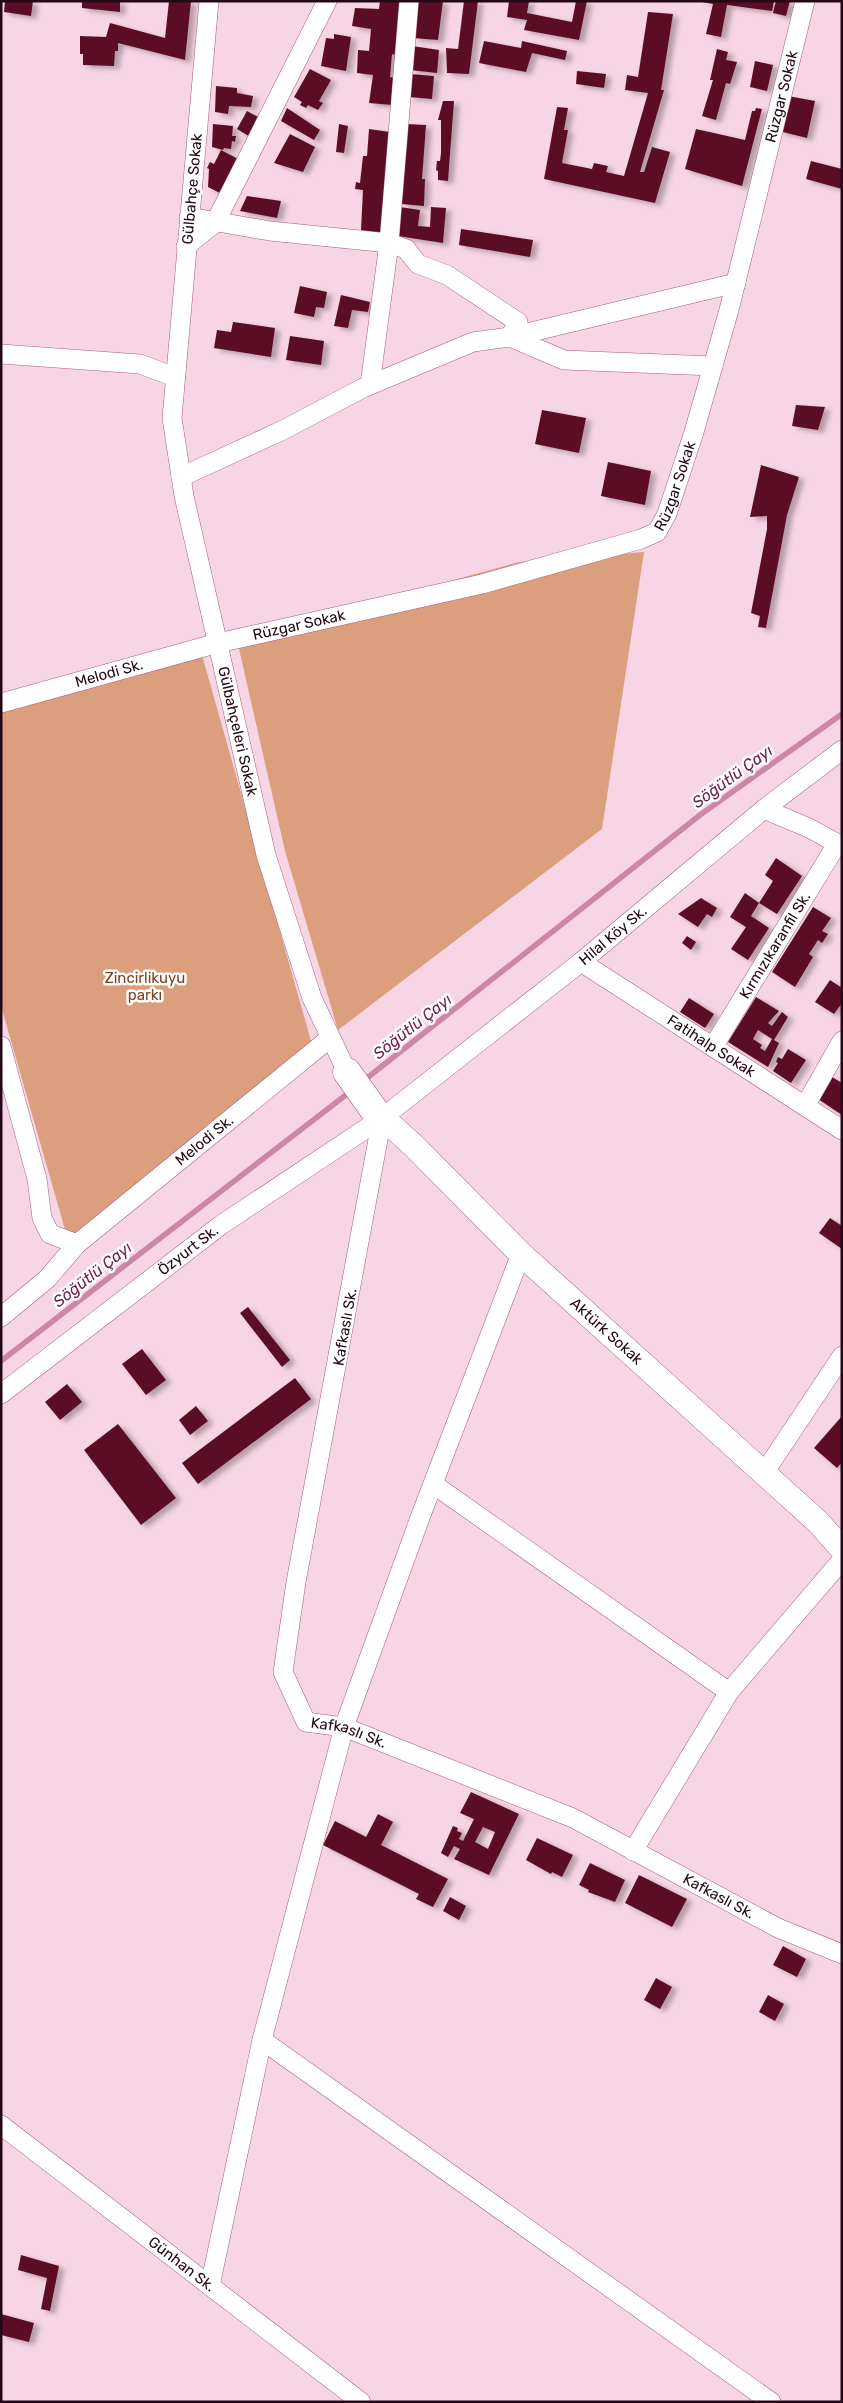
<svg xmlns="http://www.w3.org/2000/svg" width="843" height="2403" font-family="Rubik,sans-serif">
  <defs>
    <filter id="shadow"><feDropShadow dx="5.5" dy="3" stdDeviation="2.5" flood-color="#0004"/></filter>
  </defs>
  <rect width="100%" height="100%" fill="#f7d5e4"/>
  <path fill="#dc9f7d" d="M644 552 602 829 338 1030 285 851 237 640 519 562Z
    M202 655 313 1048 68 1240 1 1006V708Z"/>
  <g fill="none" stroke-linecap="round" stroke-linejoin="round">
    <path stroke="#cc87a8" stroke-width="5.5" d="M362 1082 700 815 842 714
      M1 1361 351 1091"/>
  </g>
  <path fill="#5b1026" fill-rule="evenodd" filter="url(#shadow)" d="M5 1H33L31 16 4 12Z
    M82 1H120V12L82 8Z
    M169 1H191L185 60 118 43V51H115L114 66 83 65V54H80V36L106 37 110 23 165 38Z
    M380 1 400 2 396 55 392 54 390 77 394 78 392 105 369 103 373 75 357 73 358 50 369 51 371 29 352 26 355 8 379 9Z
    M416 1H443L438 40 413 38Z
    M464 1H478L469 74 447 73 446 48 458 49Z
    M509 1H529L527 13 572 22 576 1H587L579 40 524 30 527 20 507 17Z
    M697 1H774L772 11 727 5 721 37 706 34 713 4Z
    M776 1H790L786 16 773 13Z
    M648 12 673 14 661 90H664L640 172H644L652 147 670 152 655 203 544 179 557 107 568 108 564 130H568L562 163 592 169 594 163 608 166 606 172 624 176 648 93 625 90 627 75 638 77Z
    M334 34 351 37 346 71 321 66 326 38 334 39Z
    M484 41 521 48 522 41 567 51 565 60 532 53 526 72 479 63Z
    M412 46 439 50 437 73 410 70Z
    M717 49 728 52 726 60 737 62 730 84 726 83 716 120 702 116 713 80H710Z
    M755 61 773 65 767 91 750 87Z
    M310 69 331 80 319 101 323 103 318 110 308 105 306 108 300 105 302 102 294 97Z
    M577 71 606 74 604 88 576 84Z
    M410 74 434 76 432 99 409 97Z
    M216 86 237 88V93L253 96 251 107 229 106 228 114 215 112Z
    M788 96 815 101 807 138 779 131Z
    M443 101H454L448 181 438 180V171L436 170 437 161H440L441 153V120H438Z
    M287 108 320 130 314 140 281 121Z
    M756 108 762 109 742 186 685 169 696 129 745 140 752 111H755Z
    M247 111 262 119 252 138 237 129Z
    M213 124 233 126 232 136H236L235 142 232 141 231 149 224 148 223 150 212 147Z
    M339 124 348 126 344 153 336 152Z
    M407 124 426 125 422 179H425L424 206 401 204Z
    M369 129 390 132 382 234 361 230 363 190 355 189 356 182 360 183 363 156H367Z
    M290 134 315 147 303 172 274 163Z
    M221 150 240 160 222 194 208 187 209 169 207 168 210 162 214 164Z
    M811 161 842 169V189L806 179Z
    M247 196 281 201 277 218 240 211Z
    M400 207 420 210 418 226 430 227 431 207 446 208 443 243 398 236Z
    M461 229 533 240 530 257 459 245Z
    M300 286 327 292 324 308 316 307 314 317 294 313Z
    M341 295 370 302 368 312 352 310 348 328 334 326Z
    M233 322 275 328 271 357 214 348 217 330 231 332Z
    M290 336 324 341 321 365 286 360Z
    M796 405 825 407 818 430 792 426Z
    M542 410 586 418 579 453 535 444Z
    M608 462 651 471 645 505 601 496Z
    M761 465 799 477 787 515 766 628 758 627 760 616 751 613 767 529V516L750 517Z
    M776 858 802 876 777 914 759 903 773 881 765 875Z
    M745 893 759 903 751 916 769 928 748 960 731 949 746 927 730 917Z
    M701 898 717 908 712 917 707 914 698 927 678 914Z
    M813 907 831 918 822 931 828 934 822 943 818 940 809 954 813 957 795 987 772 972Z
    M687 936 696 942 691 950 682 943Z
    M830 980 842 988V1003L834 1014 815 1002Z
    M756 997 779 1011 768 1023 772 1026 782 1012 788 1017 774 1040 779 1043 768 1067 728 1042ZM758 1030 772 1039 765 1051 760 1048 762 1045 753 1039Z
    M689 998 714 1014 705 1028 680 1012Z
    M788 1049 806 1060 791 1083 773 1071 778 1063 776 1062 778 1057 782 1059Z
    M832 1077 842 1083V1115L818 1099Z
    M830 1218 842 1226V1249L819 1233Z
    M248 1307 290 1360 282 1367 240 1313Z
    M142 1349 166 1380 146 1395 122 1364Z
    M295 1378 311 1399 198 1484 182 1463Z
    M67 1384 82 1402 60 1420 45 1402Z
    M196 1406 208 1421 190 1435 179 1420Z
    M842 1416V1462L837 1468 814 1448Z
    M118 1424 176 1498 141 1525 84 1450Z
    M471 1792 519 1814 489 1875 454 1859 460 1849 454 1846 448 1857 441 1853 453 1826 458 1828 457 1831 462 1833 459 1839 463 1841 474 1819 460 1813ZM483 1827 495 1832 488 1849 475 1842Z
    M378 1814 393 1822 381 1845 448 1879 433 1907 416 1899 419 1894 323 1845 335 1821 366 1837Z
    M537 1838 573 1855 562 1877 552 1872 551 1874 526 1860Z
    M590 1863 625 1880 615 1902 588 1892 589 1890 579 1885Z
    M639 1875 687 1899 672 1927 625 1903Z
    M450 1897 466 1906 459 1920 443 1911Z
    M783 1946 806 1959 797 1977 773 1965Z
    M656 1978 672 1987 660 2009 644 2000Z
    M768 1995 784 2004 775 2021 759 2012Z
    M21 2255 59 2266 50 2311 41 2309 47 2278 18 2270Z
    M1 2314 34 2323 29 2342 1 2335Z"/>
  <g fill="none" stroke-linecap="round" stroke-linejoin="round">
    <defs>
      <g id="minor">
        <path id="s1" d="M209 1 172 418 184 496 266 855 312 998 347 1072"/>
        <path d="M189 217 270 231 389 243 406 249 418 264 447 275 518 322 510 337 736 283"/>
        <path d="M186 246 215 223 327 1"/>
        <path d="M1 354 140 364 175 377"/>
        <path d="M370 385 389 243 409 1"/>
        <path d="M181 477 283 430 363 388 473 342 510 337 564 360 713 366"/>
        <path id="s2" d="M1 703 218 643 482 584 641 539 657 532 667 514 694 432 729 310 805 1"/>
        <path d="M764 809 809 828 842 846"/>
        <path id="s3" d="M581 962 842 1130"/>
        <path id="s4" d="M1 1046 37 1179 42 1218 50 1234 77 1244 330 1038"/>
        <path id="s5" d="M713 1047 837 844"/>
        <path d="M805 1106 842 1041"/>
        <path id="s6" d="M382 1118 296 1582 283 1672 306 1722 344 1727 573 1818 778 1928 842 1954"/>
        <path d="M1 1317 47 1279 77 1244"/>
        <path id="s7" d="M1 1394 221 1225 382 1118 581 962 764 809 842 750"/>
        <path d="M764 1473 842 1356"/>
        <path d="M433 1484 729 1692"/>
        <path d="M633 1851 729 1692 842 1560"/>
        <path d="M262 2040 771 2402"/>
        <path id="s8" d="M1 2125 361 2402"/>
        <path d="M210 2286 262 2040 344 1727 421 1515 521 1254"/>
      </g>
      <g id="tertiary">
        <path id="s9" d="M374 1110 413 1145 521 1254 818 1522 842 1549"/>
      </g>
      <path id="secondary" d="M347 1072 374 1110"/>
    </defs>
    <use href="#minor" stroke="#a75d82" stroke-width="20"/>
    <use href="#tertiary" stroke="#a75d82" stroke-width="25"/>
    <use href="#secondary" stroke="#a75d82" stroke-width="29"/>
    <use href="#minor" stroke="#fff" stroke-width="19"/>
    <use href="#tertiary" stroke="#fff" stroke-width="24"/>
    <use href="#secondary" stroke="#fff" stroke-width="28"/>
  </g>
  <g text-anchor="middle" stroke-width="5" stroke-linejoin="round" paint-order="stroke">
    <g font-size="15" fill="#240817" stroke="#fff">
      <text dy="5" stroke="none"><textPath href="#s2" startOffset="1132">Rüzgar Sokak</textPath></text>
      <text transform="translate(192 189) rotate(-85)" y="5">Gülbahçe Sokak</text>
      <text dy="5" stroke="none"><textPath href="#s2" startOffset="728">Rüzgar Sokak</textPath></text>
      <text dy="5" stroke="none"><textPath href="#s2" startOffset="308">Rüzgar Sokak</textPath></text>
      <text dy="5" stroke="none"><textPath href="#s2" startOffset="112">Melodi Sk.</textPath></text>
      <text dy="5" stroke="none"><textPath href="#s1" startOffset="739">Gülbahçeleri Sokak</textPath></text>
      <text dy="5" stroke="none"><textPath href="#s7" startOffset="765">Hilal Köy Sk.</textPath></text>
      <text dy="5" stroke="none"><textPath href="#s5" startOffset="119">Kırmızıkaranfil Sk.</textPath></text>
      <text dy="5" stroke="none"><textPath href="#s3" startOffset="155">Fatihalp Sokak</textPath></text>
      <text dy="5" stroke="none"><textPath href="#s4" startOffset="388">Melodi Sk.</textPath></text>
      <text dy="5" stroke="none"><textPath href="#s7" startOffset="236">Özyurt Sk.</textPath></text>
      <text transform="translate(345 1327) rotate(-80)" y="5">Kafkaslı Sk.</text>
      <text dy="5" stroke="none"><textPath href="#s9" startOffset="321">Aktürk Sokak</textPath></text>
      <text dy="5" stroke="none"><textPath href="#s6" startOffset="662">Kafkaslı Sk.</textPath></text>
      <text dy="5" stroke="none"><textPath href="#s6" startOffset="1068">Kafkaslı Sk.</textPath></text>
      <text dy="5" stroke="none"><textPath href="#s8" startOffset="228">Günhan Sk.</textPath></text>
    </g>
    <g font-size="15" fill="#80421b" stroke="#fff">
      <text x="145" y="983">Zincirlikuyu<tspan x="145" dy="17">parkı</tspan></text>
    </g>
    <g font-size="16" font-style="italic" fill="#71204e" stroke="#fff">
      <text transform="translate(732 776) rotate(-36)" y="6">Söğütlü Çayı</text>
      <text transform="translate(412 1026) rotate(-38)" y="6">Söğütlü Çayı</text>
      <text transform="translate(92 1274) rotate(-38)" y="6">Söğütlü Çayı</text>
    </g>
  </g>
  <rect width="843" height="2403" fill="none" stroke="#240817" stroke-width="5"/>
</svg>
